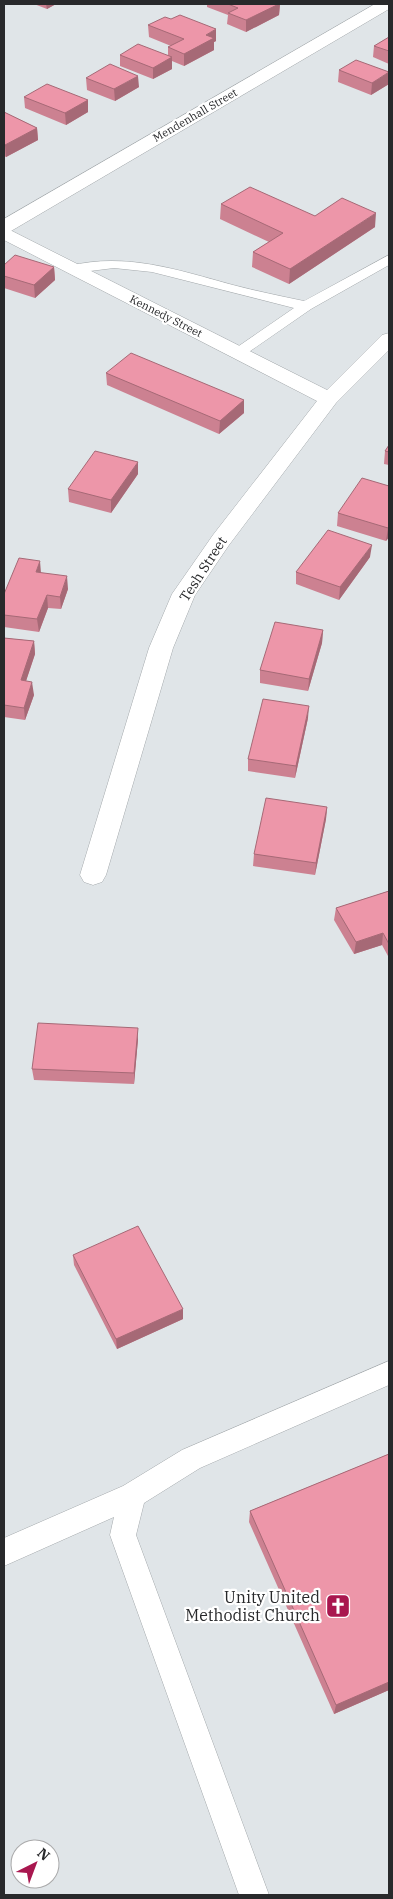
<svg xmlns="http://www.w3.org/2000/svg" width="393" height="1899" font-family="'IBM Plex Serif',serif">
  <rect width="100%" height="100%" fill="#e0e5e8"/>
  <g fill="none" stroke-linecap="round" stroke-linejoin="round">
    <defs>
      <path id="lane" d="M389 255V265L311 309 243 356H233L230 353 233 350 294 308 152 272 114 268 74 273 67 269 69 266C126 252 178 270 233 285 256 291 280 296 304 301Z
        M389 1361V1385L200 1468 144 1503 136 1535 269 1895H239L110 1535 114 1517 4 1566V1538L123 1486 182 1450Z"/>
      <path id="street" d="M4 227 327 390 382 335 389 333V350L336 403 229 545 195 595 173 648 106 875 102 882 93 885 84 882 80 875 149 648 172 594 213 535 317 401 4 240Z"/>
      <path id="secondary" d="M375 4H389V9L11 231 4 232V219Z"/>
    </defs>
    <use href="#lane" stroke="#a4a9ac" stroke-width="1"/>
    <use href="#street" stroke="#a4a9ac" stroke-width="1"/>
    <use href="#secondary" stroke="#a4a9ac" stroke-width="1"/>
    <use href="#lane" fill="#fff" fill-rule="evenodd"/>
    <use href="#street" fill="#fff" fill-rule="evenodd"/>
    <use href="#secondary" fill="#fff" fill-rule="evenodd"/>
  </g>
  <path fill="#cc8191" d="M34 4H56L47 9Z
    M207 4H280L279 15 246 32 227 24 228 15 207 7Z
    M148 25 216 41 214 42V50L184 66 172 61V69L153 79 120 66V55H168V47L171 46 149 37Z
    M389 37V64L373 57 374 46Z
    M339 70 389 84 371 95 338 82Z
    M86 78 139 87 115 101 87 90Z
    M24 97 88 100V112L66 125 25 108Z
    M4 112 37 128 38 140 6 157 4 156Z
    M221 204 315 216 375 227 289 284 252 267 253 252 269 242 220 219Z
    M4 265 54 267 55 280 35 298 4 288Z
    M106 373 244 400V413L219 434 107 385Z
    M389 445V465L384 464 385 451Z
    M138 474 111 513 69 502 68 489Z
    M389 486V537L386 541 337 526 338 513Z
    M370 557 339 600 296 584V572Z
    M41 573 68 589 61 609 48 608 39 632 4 627V594Z
    M323 630 322 643 308 691 260 683V670Z
    M4 638 34 641 35 654 26 681 34 695 25 720 4 717Z
    M308 718 295 778 248 771V759Z
    M327 807 326 819 315 875 253 866 254 854Z
    M389 891V956H388L382 945 354 954 334 920 336 908Z
    M138 1039 134 1084 34 1080 32 1069Z
    M73 1255 183 1319 117 1349 74 1265Z
    M389 1454V1690L334 1714 249 1522 250 1511Z"/>
  <path fill="#a66976" d="M46 4H56L47 9Z
    M279 4H280L279 15 246 32V20Z
    M216 29V41L214 42V50L184 66V54L206 35Z
    M172 57V69L153 79V68Z
    M389 72V84L371 95 372 83Z
    M138 76 139 87 115 101 114 89Z
    M88 100V112L66 125 65 113Z
    M37 128 38 140 6 157 5 145Z
    M376 213 375 227 289 284 290 269Z
    M54 267 55 280 35 298 34 285Z
    M244 400V413L219 434 220 421Z
    M138 462V474L111 513V500Z
    M389 526V537L386 541 388 528Z
    M372 545 370 557 339 600 340 587Z
    M40 561 41 573 36 572Z
    M67 576 68 589 61 609 60 597Z
    M47 595 48 608 39 632 37 619Z
    M323 630 322 643 308 691 309 679Z
    M34 641 35 654 22 693 21 680Z
    M32 682 34 695 25 720 24 708Z
    M309 706 308 718 295 778 296 766Z
    M327 807 326 819 315 875 316 863Z
    M383 933 382 945 354 954 356 942Z
    M138 1028V1039L134 1084V1073Z
    M183 1309V1319L117 1349 116 1339Z
    M389 1682V1690L334 1714 336 1705Z"/>
  <path fill="#ed96a9" stroke="#a66976" d="M228 4H279L246 20 228 13 238 8Z
    M180 15 216 29 206 35 214 38 184 54 168 47 184 39 148 25 165 17 171 19Z
    M389 37V51L374 46Z
    M138 44 172 57 153 68 120 55Z
    M356 60 389 72 372 83 339 70Z
    M110 64 138 76 114 89 86 78Z
    M47 84 88 100 65 113 24 97Z
    M4 112 37 128 5 145 4 144Z
    M250 187 315 216 342 198 376 213 290 269 253 252 283 233 221 204Z
    M15 255 54 267 34 285 4 276V265Z
    M131 353 244 400 220 421 106 373Z
    M389 445V452L385 451Z
    M95 451 138 462 111 500 68 489Z
    M362 478 389 486V526L388 528 338 513Z
    M328 530 372 545 340 587 296 572Z
    M19 558 40 561 36 572 67 576 60 597 47 595 37 619 4 615V594Z
    M275 622 323 630 309 679 260 670Z
    M4 638 34 641 21 680 32 682 24 708 4 705Z
    M263 699 309 706 296 766 248 759Z
    M266 798 327 807 316 863 254 854Z
    M389 891V944L383 933 356 942 336 908Z
    M38 1023 138 1028 134 1073 32 1069Z
    M138 1226 183 1309 116 1339 73 1255Z
    M389 1454V1682L336 1705 250 1511Z"/>
  <defs>
    <symbol id="church-square" viewBox="-11 -11 22 22"><rect x="-9" y="-9" width="18" height="18" rx="4" fill="#a9174f" stroke="#fff"/><path d="M-1.2-6h2.4v3.5h3.3v2.4h-3.3V6h-2.4V-.1h-3.3v-2.4h3.3Z" fill="#fff"/></symbol>
  </defs>
  <g fill-rule="evenodd">
    <use href="#church-square" x="324" y="1592" width="28" height="28"/>
  </g>
  <g text-anchor="middle" stroke-width="4.5" stroke-linejoin="round" paint-order="stroke">
    <g font-size="11" fill="#28292b" stroke="#fff">
      <text transform="translate(195 115) rotate(-30)" y="4">Mendenhall Street</text>
      <text transform="translate(166 316) rotate(27)" y="4">Kennedy Street</text>
    </g>
    <g font-size="14" fill="#28292b" stroke="#fff">
      <text transform="translate(203 569) rotate(-57)" y="5">Tesh Street</text>
    </g>
    <g font-size="16" fill="#28292b" stroke="#fff" text-anchor="end">
      <text x="320" y="1603">Unity United<tspan x="320" dy="18">Methodist Church</tspan></text>
    </g>
  </g>
  <rect width="393" height="1899" fill="none" stroke="#28292b" stroke-width="10"/>
  <g transform="translate(35 1864) rotate(42)"><circle r="24" fill="#ffffff" stroke="#a9a9aa"/>
  <path d="M0-4L9 19L0 12L-9 19Z" fill="#a9174f"/>
  <text y="-8" font-size="14" font-weight="bold" text-anchor="middle" fill="#28292b">N</text>
  </g>
</svg>
